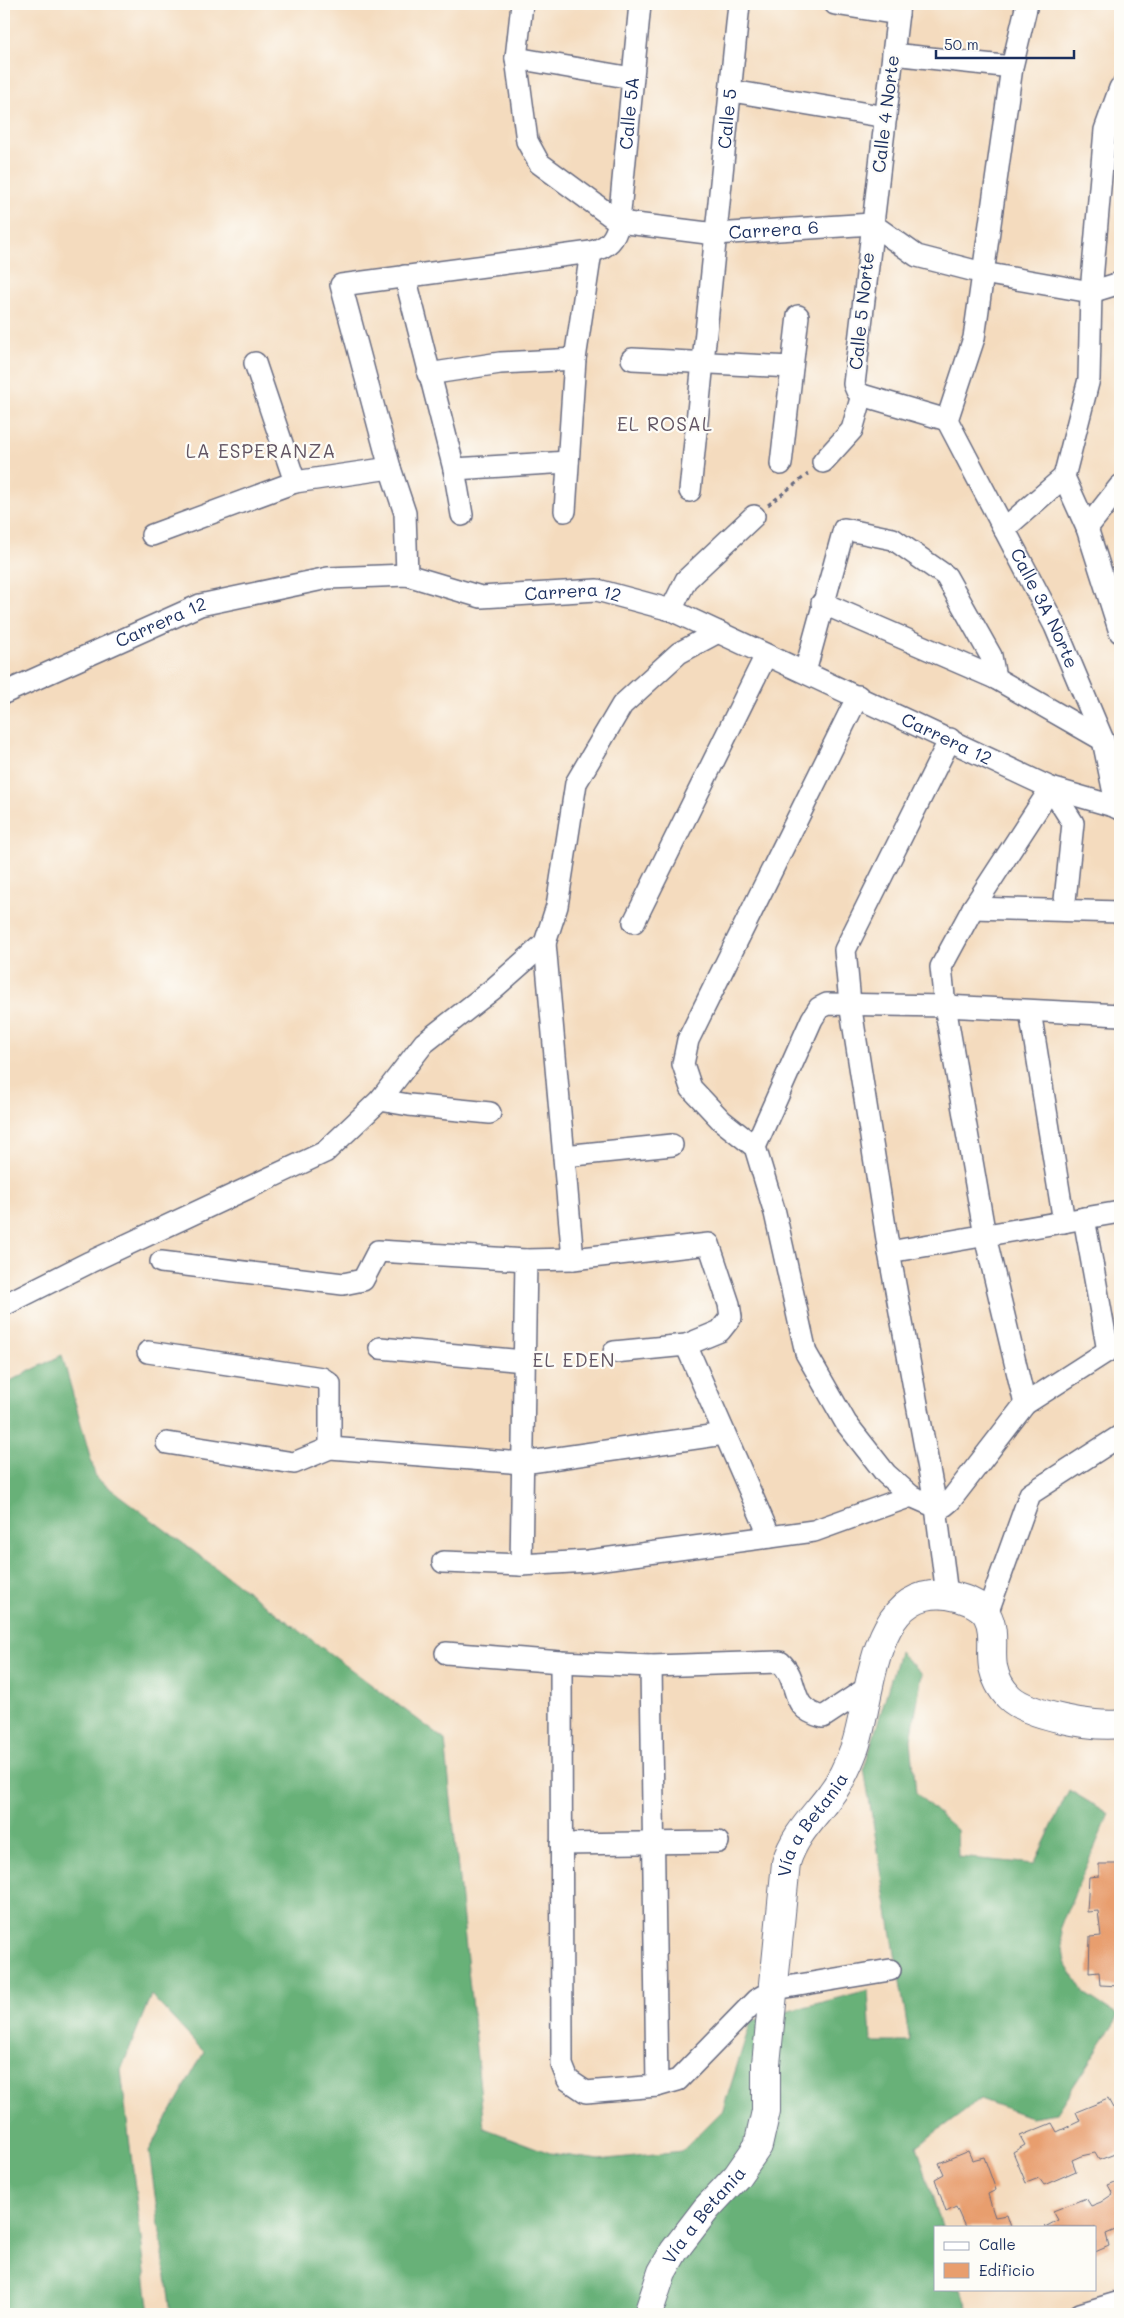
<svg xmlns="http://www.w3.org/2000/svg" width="1124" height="2318" font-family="Mali,sans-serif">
  <rect width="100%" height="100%" fill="#fdfcf7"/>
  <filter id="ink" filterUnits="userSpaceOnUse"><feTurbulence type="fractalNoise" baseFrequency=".02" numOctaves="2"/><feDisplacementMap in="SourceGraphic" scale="10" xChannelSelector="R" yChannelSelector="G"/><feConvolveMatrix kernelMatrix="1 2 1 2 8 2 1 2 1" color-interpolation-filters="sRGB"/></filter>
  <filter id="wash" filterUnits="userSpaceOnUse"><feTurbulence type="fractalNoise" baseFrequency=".0096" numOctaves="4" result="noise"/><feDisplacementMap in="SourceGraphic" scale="20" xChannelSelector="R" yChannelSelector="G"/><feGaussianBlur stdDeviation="1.12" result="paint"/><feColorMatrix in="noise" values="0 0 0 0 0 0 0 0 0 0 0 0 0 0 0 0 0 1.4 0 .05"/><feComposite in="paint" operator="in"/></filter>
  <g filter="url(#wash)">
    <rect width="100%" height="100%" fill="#f4dbbe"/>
    <path fill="#68b178" stroke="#42706b" d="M62 1355 96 1478 445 1740 484 2128 550 2153 599 2160 682 2151 723 2110 751 2021 868 1990 871 2042H910L864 1769 899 1652 922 1674 911 1740 916 1793 957 1830 958 1857 1034 1864 1069 1790 1109 1814 1060 1927 1065 1962 1084 1993 1119 2016 1056 2113 1031 2117 980 2099 917 2146 942 2227H935V2289H961L969 2314H171L149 2151 204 2052 151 1995 121 2070 150 2314H4V1384Z"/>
    <g id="blocks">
      <path fill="#e89e6e" d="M1099 1864H1120V1986L1100 1985 1099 1972 1089 1973 1090 1937 1101 1936 1098 1911 1087 1912 1089 1877 1099 1876Z
        M1108 2099 1113 2108 1120 2104V2152L1099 2160 1095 2153 1081 2156 1072 2160 1076 2171 1044 2185 1039 2178 1026 2183 1013 2152 1025 2145 1020 2136 1052 2123 1057 2132 1080 2121 1076 2112Z
        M968 2151 972 2160 984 2157 996 2190 988 2194 992 2208 995 2217 1007 2215 1011 2227H965L956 2207 946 2212 935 2179 944 2174 939 2163Z
        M1120 2180V2228L1106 2234 1109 2246 1095 2252V2227H1045L1058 2220 1053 2211 1086 2198 1091 2206 1101 2202 1113 2194 1108 2185Z"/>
    </g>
  </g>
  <g filter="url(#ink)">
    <use href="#blocks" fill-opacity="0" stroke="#676b80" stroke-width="1"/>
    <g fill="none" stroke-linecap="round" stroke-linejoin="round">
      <defs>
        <g id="minor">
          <path id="s1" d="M522 4 516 58 527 141 539 163 619 222 715 234 872 224 917 256 983 273 1091 292 1120 283"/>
          <path d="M835 4 898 14"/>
          <path d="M899 4 854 384 857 391 862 395 947 420"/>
          <path d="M893 54 1012 67"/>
          <path d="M516 58 632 78"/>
          <path d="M732 91 886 117"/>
          <path d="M405 276 454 469 462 515"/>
          <path d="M632 359 792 367"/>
          <path d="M255 363 295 482"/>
          <path d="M428 374 500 363 575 359"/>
          <path d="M947 420 974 338 1012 67 1027 4"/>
          <path id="s2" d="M947 420 1055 626 1103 740 1117 808"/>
          <path d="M823 462 852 430 862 395"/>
          <path d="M781 464 798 316"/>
          <path d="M454 469 568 462"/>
          <path d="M1064 477 1087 528 1120 632"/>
          <path id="s3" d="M690 491 739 4"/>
          <path d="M565 511 575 359 591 252"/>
          <path d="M1087 528 1120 486"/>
          <path d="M1004 529 1064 477 1089 379 1091 292 1105 130 1120 88"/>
          <path d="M152 535 295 482 390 468"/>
          <path id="s4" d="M407 575 405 513 390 468 341 285 591 252C608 247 615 240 619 222L640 4"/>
          <path d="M822 603 995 678 1103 740"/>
          <path d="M671 610 686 580 754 516"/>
          <path d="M805 672 844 529 893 539 946 576 991 656 995 678"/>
          <path id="s5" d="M4 693 200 605 328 578 407 575 481 597 597 590 671 610 1051 788 1120 808"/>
          <path d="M858 696 688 1040 683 1064 691 1088 722 1121 755 1147 775 1213 806 1353 846 1423 886 1474 911 1496 936 1507 944 1506 950 1501 1025 1404 1120 1343"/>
          <path d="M973 908 1120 912"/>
          <path d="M634 922 766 655"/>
          <path d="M545 943 573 1259"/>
          <path d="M1030 1011 1064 1222"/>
          <path d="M380 1100 409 1105 490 1113"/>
          <path d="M755 1147 812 1019 819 1008 827 1004 945 1006 1120 1015"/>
          <path d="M564 1156 672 1145"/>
          <path d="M1084 1218 1108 1351"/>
          <path d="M889 1252 1120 1212"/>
          <path d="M161 1262 343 1284 363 1280 378 1251 526 1260 573 1259 709 1244 729 1304 731 1317 720 1331 686 1345 614 1352"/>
          <path d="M4 1305 90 1262 325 1152 380 1100 424 1043 493 989 545 943 557 906 576 783 622 705 679 653 718 632"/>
          <path d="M686 1345 770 1537"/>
          <path d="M380 1348 524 1361"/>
          <path d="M148 1352 322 1378 330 1384V1448"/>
          <path d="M1025 1404 985 1236 945 1006 941 967 973 908 1051 788 1073 823 1064 910"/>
          <path d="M167 1443 294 1463 330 1448 523 1463 724 1434"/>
          <path d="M443 1562 521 1565 588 1561 770 1537 814 1531 911 1496"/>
          <path d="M521 1565 526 1260"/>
          <path d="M947 1595 936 1507 889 1252 850 1003 845 950 950 739"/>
          <path d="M987 1614 1030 1494 1120 1436"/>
          <path d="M446 1653 561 1662 651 1666 780 1662C802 1682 786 1708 823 1717L870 1686"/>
          <path d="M561 1662 562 2065 568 2080 586 2092 657 2086 678 2080 756 2000 775 1989 890 1970"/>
          <path d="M651 1666 657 2086"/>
          <path d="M561 1844 718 1842"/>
          <path d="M1080 2314 1120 2302"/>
        </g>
        <g id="tertiary">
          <path id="s6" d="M648 2314 662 2272 674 2251 707 2208 737 2176 758 2146 766 2111V2064L786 1863C794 1835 814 1817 831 1794 842 1780 849 1763 855 1747 872 1698 870 1587 947 1595 960 1597 980 1603 987 1615 996 1631 990 1650 993 1667 995 1677 1001 1689 1009 1697 1027 1715 1095 1728 1120 1724"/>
        </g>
      </defs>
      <use href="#minor" stroke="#676b80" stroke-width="24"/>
      <use href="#tertiary" stroke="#676b80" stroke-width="30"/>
      <path stroke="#676b80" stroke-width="3" stroke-dasharray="4 4" stroke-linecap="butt" d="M768 505 808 474"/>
      <use href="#minor" stroke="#fff" stroke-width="21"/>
      <use href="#tertiary" stroke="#fff" stroke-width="28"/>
    </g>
  </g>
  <g text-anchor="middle" stroke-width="4.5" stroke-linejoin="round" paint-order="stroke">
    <g font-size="18" fill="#1b2f5e" stroke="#fdfcf7">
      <text dy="6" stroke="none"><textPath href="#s4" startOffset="704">Calle 5A</textPath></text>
      <text transform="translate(886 114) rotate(-83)" y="6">Calle 4 Norte</text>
      <text dy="6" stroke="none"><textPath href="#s3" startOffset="374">Calle 5</textPath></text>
      <text dy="6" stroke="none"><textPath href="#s1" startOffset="418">Carrera 6</textPath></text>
      <text transform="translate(862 311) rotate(-84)" y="6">Calle 5 Norte</text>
      <text dy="6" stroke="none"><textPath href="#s5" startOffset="594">Carrera 12</textPath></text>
      <text dy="6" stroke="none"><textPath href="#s2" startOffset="212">Calle 3A Norte</textPath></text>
      <text dy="6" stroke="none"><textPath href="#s5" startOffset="172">Carrera 12</textPath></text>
      <text dy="6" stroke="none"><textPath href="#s5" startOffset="999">Carrera 12</textPath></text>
      <text dy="6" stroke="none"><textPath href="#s6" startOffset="534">Vía a Betania</textPath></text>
      <text dy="6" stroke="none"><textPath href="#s6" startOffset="115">Vía a Betania</textPath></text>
    </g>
    <g font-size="19" letter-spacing="1" fill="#635664" stroke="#fdfcf7">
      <text x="665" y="431">EL ROSAL</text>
      <text x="261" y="458">LA ESPERANZA</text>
      <text x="574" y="1367">EL EDEN</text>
    </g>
  </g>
  <rect width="1124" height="2318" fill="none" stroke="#fdfcf7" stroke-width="20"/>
  <rect x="934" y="2226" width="162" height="65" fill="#fdfcf7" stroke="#a3aaba"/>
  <rect x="944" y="2242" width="25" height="8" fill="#ffffff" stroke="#a3aaba"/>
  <text x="979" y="2250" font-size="15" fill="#1b2f5e">Calle</text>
  <rect x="944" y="2263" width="25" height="15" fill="#e89e6e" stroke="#a3aaba"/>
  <text x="979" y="2276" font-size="15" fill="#1b2f5e">Edificio</text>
  <path d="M936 50v8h138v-8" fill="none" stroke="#1b2f5e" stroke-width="2.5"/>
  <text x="944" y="50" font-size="15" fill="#1b2f5e" stroke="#fdfcf7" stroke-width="4" paint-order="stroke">50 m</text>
</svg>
